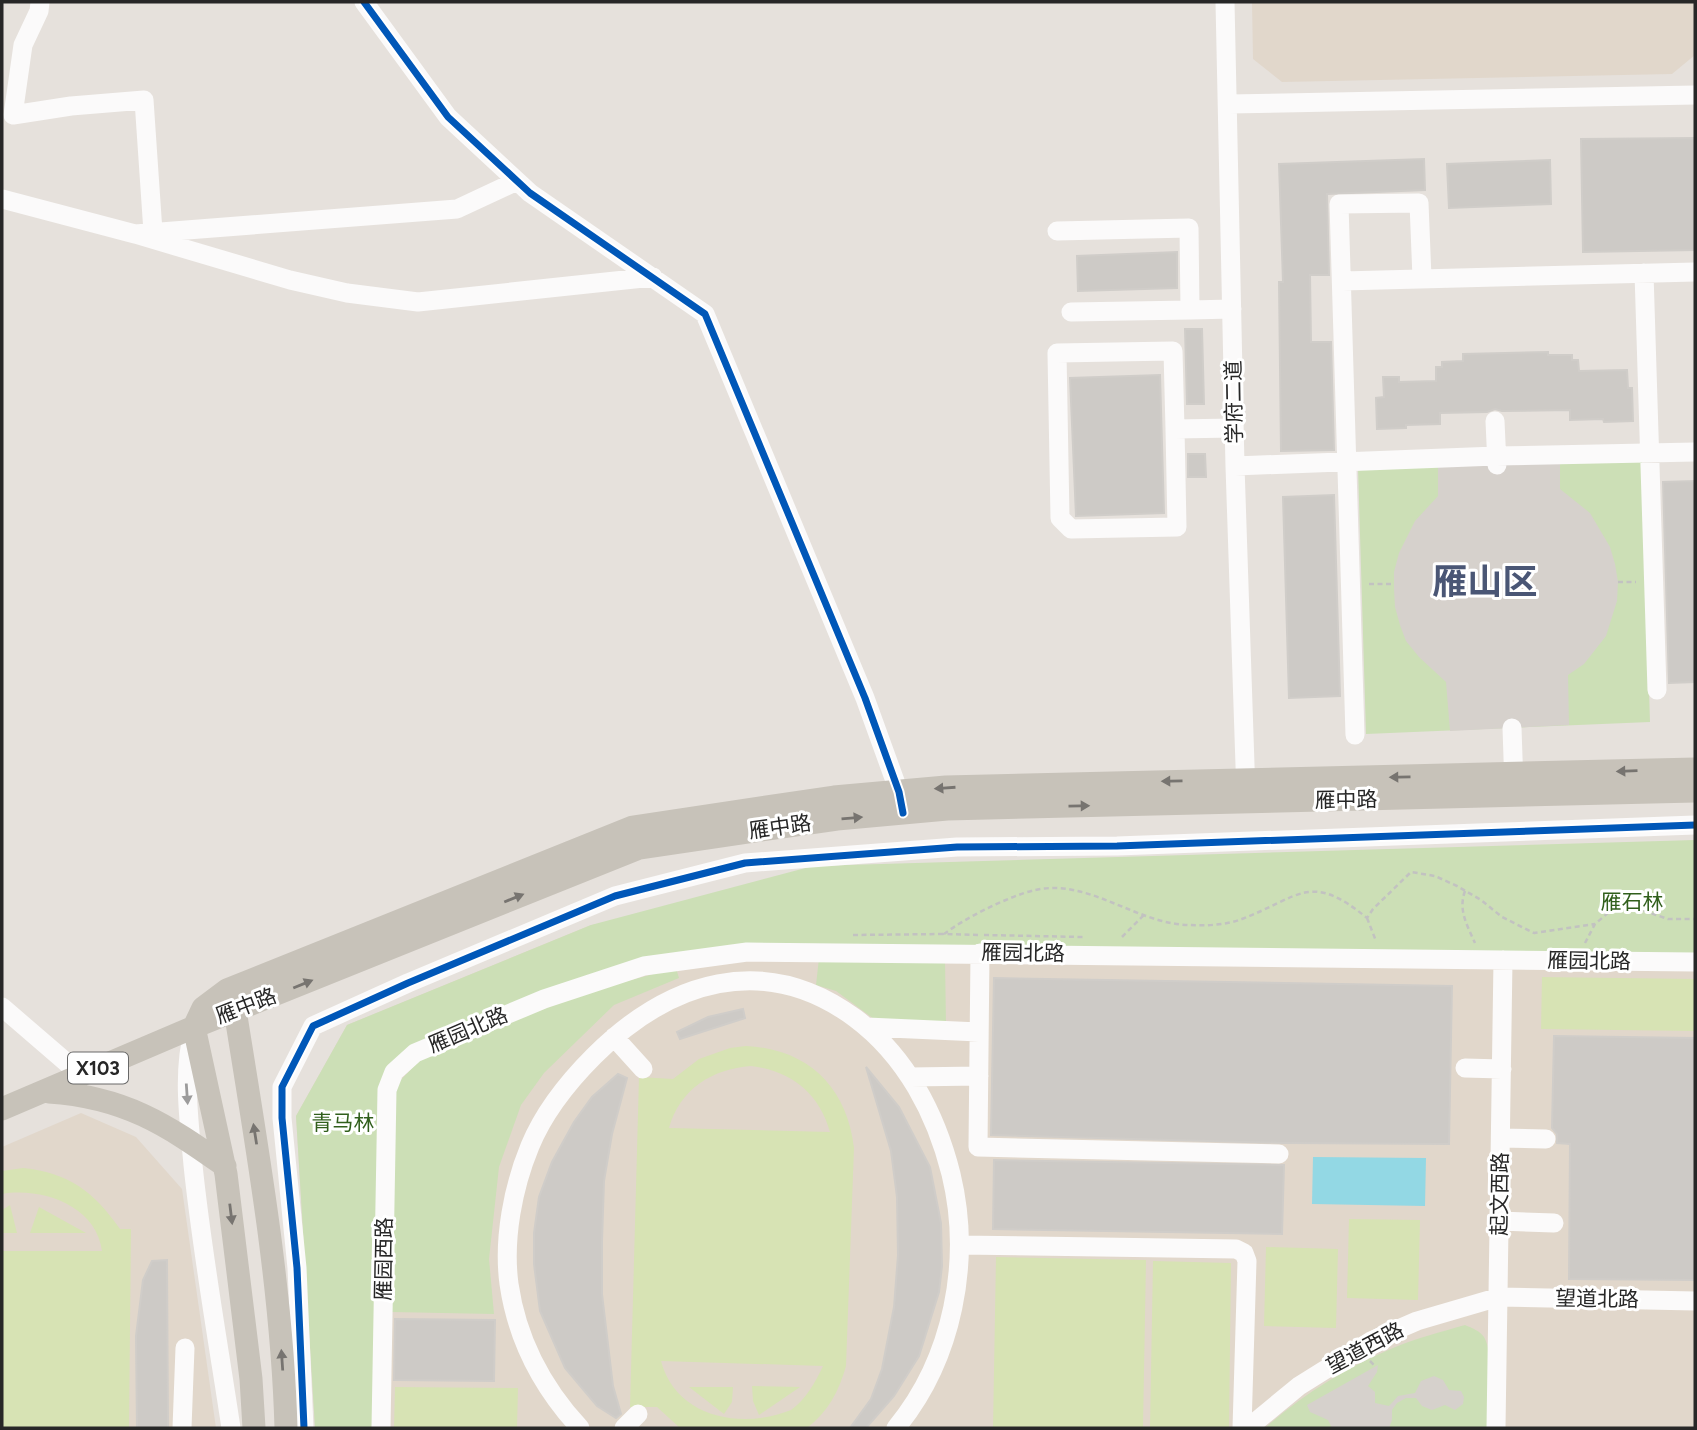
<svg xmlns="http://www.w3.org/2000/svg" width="1697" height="1430" font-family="Figtree,'Noto Sans SC',sans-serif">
  <rect width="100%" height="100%" fill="#e6e1dc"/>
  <path fill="#e1d7cb" d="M1252 2H1695V55L1672 74 1282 82 1253 59Z
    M1695 840V1428H315L296 1116 347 1025 591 925Z
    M81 1113 136 1137 182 1189 216 1428H2V1147Z"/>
  <path fill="#ccdfb6" d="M1642 461 1650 722 1366 734 1358 468Z
    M1695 840V962L944 952 643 966 394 1073 381 1428H315L296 1116 347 1025 591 925 813 866Z
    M819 958 945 959 946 1025 878 1022 836 991 816 985Z
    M676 968 679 978 614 1005 544 1073 521 1105 499 1167 489 1259 494 1314 391 1312 395 1086 416 1064 451 1043 601 988Z
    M1465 1325C1472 1328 1480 1331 1484 1337 1495 1356 1488 1406 1487 1428H1265C1302 1395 1347 1367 1393 1348 1416 1338 1441 1332 1465 1325Z"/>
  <path fill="#d7e3b4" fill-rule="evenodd" d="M1542 977 1695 979V1031L1541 1029Z
    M746 1046C808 1049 847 1087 854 1148L846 1366C839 1391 828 1412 807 1428H680L657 1407H630L639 1077 673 1079 699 1059 730 1048ZM751 1066C791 1071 819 1093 830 1132L669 1128C680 1089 712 1069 751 1066ZM661 1361 823 1366C815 1383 806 1399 791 1410 742 1430 676 1418 661 1361Z
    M23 1168C70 1173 94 1192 120 1229H131L129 1428H2V1251H102C96 1205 41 1187 2 1194V1171Z
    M10 1205 17 1233H2V1210Z
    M39 1207 86 1233H30Z
    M1349 1219 1420 1220 1418 1300 1347 1298Z
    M1266 1247 1338 1249 1336 1328 1264 1326Z
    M996 1257 1146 1260 1143 1428H993Z
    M1153 1261 1231 1263 1229 1428H1150Z
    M752 1386 800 1387 759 1415 753 1401Z
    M395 1387 518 1388 517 1428H394Z
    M689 1387H733L732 1402 724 1414Z"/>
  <path fill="#d6d1cc" d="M1560 463V489L1590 513 1610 547 1615 564 1618 582 1617 601 1606 636 1584 664 1568 675 1569 725 1450 731 1446 682 1419 657 1406 641 1400 625 1395 607 1394 589V572L1399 553 1415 521 1438 496V466Z
    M1378 1365 1377 1372 1368 1386 1375 1392V1403L1389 1406 1398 1396 1415 1393 1421 1381 1434 1376 1443 1380 1449 1390 1461 1391 1464 1397 1463 1404 1455 1410 1445 1405 1432 1410 1422 1406 1416 1398H1406L1397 1403 1392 1410V1420L1389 1428H1332L1328 1420 1310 1412 1307 1405Z"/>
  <path fill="#93d8e4" d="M1313 1157 1426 1158 1425 1206 1312 1204Z"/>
  <path fill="#cdcac6" stroke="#d0cdc9" stroke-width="2" d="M1695 138V250L1583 252 1581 139Z
    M1424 159 1425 190 1327 194 1329 275H1310L1311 342H1331L1334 450 1281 451 1279 282H1283L1279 164Z
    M1550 160 1551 204 1449 208 1447 164Z
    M1177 252V288L1078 291 1077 256Z
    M1185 329H1202L1204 404H1187Z
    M1548 352V355H1572V360H1578L1579 371 1627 370 1628 388H1632L1633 421 1604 422 1603 419 1570 420V410L1502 411 1495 409 1487 412 1440 413V424L1406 425V428L1377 429 1376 398 1384 397 1383 377H1399V382L1436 381V367H1442V362L1463 361V354Z
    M1160 375 1164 513 1076 516 1070 378Z
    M1188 454H1205L1206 477H1188Z
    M1695 481V682L1669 683 1663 482Z
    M1334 495 1340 696 1289 698 1283 497Z
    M994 978 1452 986 1449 1144 1284 1143 991 1135Z
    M743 1009 745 1018 680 1039 677 1032 708 1017Z
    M1554 1036 1695 1038V1280L1569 1279 1570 1144 1557 1143V1134L1552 1128Z
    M866 1067 899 1107 930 1167 941 1223 942 1266 939 1292 919 1356 894 1396 866 1428H850L871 1399 882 1369 894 1307 898 1255 897 1197 891 1151Z
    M618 1074 627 1078 612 1134 604 1181 602 1241V1294L613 1386 621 1414 616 1418 597 1406 565 1368 540 1311 534 1264V1233L539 1197 552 1162 574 1122 592 1097Z
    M994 1160 1284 1165 1282 1234 993 1229Z
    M167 1260 168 1428H137L136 1336 143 1280 152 1261Z
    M395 1319 495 1320 494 1381 394 1380Z"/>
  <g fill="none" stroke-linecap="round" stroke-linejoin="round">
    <path stroke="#c2c2c1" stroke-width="2.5" stroke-dasharray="5 3.5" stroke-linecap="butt" d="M1618 582H1636
      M1369 584H1394
      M1465 891C1458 910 1467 925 1475 943
      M1367 918 1376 941
      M853 935 944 934
      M978 935 944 934C965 918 1009 896 1035 890 1089 878 1136 924 1189 925 1206 926 1226 925 1242 919 1300 897 1310 871 1367 918L1373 909 1411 872 1435 876 1457 886 1481 900 1502 917 1534 933 1595 924
      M984 935 1083 937
      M1122 937 1144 915
      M1585 943 1595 924 1615 907 1642 910 1668 919H1695
      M1370 1361 1375 1366"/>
    <path stroke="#fbfafa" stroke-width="19" d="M40 2 39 11 23 45 13 115 71 106 144 100 153 232
      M364 2 448 117 530 193 705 314 865 698 899 792 902 805
      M1225 2 1235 466 1246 795
      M1229 104 1695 95
      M2 199 135 234 457 209 517 181
      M1057 231 1189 228 1190 310 1232 309
      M135 234 290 280 347 293 418 302 653 277
      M1644 273 1657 690
      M1342 281 1695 272
      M1071 312 1190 310
      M1495 421 1497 465
      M1175 429 1173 351 1057 353 1060 518 1071 529 1177 527 1175 429 1234 428
      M1235 466 1496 456 1695 452
      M1512 728 1514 786
      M1355 735 1339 204 1419 203 1422 278
      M980 953 978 1147 1279 1154
      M2 1007 81 1075
      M867 1027 979 1032
      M194 1028C182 1074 189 1118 193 1165 202 1253 218 1341 231 1428
      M614 1037 643 1069
      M1465 1068 1502 1069
      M910 1077 979 1076
      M1501 1138 1546 1139
      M1500 1221 1554 1223
      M960 1245 1236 1249 1244 1253 1247 1261 1242 1428
      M182 1428 185 1348
      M304 1428 297 1268 282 1118V1087L313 1026 408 983 615 896 745 863 957 847 1117 846 1695 825
      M381 1428 387 1090 394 1072 415 1053 544 999 644 966 747 952 1695 962
      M580 1428C543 1388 517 1339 509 1284 503 1239 513 1187 530 1146 544 1112 568 1082 594 1056 669 981 764 951 855 1018 906 1056 936 1114 951 1174 972 1261 953 1359 896 1428
      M624 1428 638 1414
      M1248 1428 1299 1386 1371 1341 1417 1321 1499 1297 1695 1301
      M1496 1428 1503 960"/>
    <path stroke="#c7c2b9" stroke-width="23" d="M235 1010C257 1148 282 1288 286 1428
      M194 1027 203 1008 227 990 633 827 834 797 946 787 1695 769
      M194 1027 226 1174 251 1379 254 1428
      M49 1092C124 1097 166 1124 225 1166
      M2 1109 194 1027 639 848 837 819 947 809 1695 791"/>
    <defs>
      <path id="cycleway" d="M364 2 448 117 530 193 705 314 865 698 899 792 903 813
        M304 1428 297 1268 282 1118V1087L313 1026 408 983 615 896 745 863 957 847 1117 846 1695 825"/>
    </defs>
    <use href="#cycleway" stroke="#fff" stroke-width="11"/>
    <use href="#cycleway" stroke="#0057b8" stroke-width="7"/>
  </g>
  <defs><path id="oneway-solid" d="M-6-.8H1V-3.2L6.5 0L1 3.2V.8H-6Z" transform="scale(1.75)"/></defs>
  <g fill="#777470">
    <use href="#oneway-solid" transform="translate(1627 771) rotate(178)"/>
    <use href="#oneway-solid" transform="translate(1400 777) rotate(179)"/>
    <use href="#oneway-solid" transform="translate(1172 781) rotate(179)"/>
    <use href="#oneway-solid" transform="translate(945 788) rotate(176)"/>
    <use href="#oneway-solid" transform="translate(1079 806) rotate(-1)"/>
    <use href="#oneway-solid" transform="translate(852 818) rotate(-5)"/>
    <use href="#oneway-solid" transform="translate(514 898) rotate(-22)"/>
    <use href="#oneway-solid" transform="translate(303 984) rotate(-22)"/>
    <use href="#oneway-solid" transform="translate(255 1134) rotate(-99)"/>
    <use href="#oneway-solid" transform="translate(231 1214) rotate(83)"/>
    <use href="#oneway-solid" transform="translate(282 1360) rotate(-94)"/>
  </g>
  <use fill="#9c9b9b" href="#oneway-solid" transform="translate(187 1094) rotate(86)"/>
  <g text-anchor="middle" stroke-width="6" stroke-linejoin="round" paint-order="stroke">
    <rect fill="#fff" stroke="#686868" stroke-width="2" x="68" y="1052.5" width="60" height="31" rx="5"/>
    <g font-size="19" font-weight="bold" fill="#272727">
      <text x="98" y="1075">X103</text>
    </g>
    <g font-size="21" fill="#272727" stroke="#fff">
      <text transform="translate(1234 402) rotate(-91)" y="7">学府二道</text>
      <text transform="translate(1346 800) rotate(-1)" y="7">雁中路</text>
      <text transform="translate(780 827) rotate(-8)" y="7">雁中路</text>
      <text transform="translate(1023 953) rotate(1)" y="7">雁园北路</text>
      <text transform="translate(1589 961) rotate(1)" y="7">雁园北路</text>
      <text transform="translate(246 1006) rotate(-21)" y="7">雁中路</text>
      <text transform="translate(468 1030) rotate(-23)" y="7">雁园北路</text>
      <text transform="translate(1500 1194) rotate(-89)" y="7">起文西路</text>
      <text transform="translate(384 1259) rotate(-89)" y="7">雁园西路</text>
      <text transform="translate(1597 1299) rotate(1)" y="7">望道北路</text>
      <text transform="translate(1365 1348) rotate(-28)" y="7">望道西路</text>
    </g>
    <g font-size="21" fill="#315f1c" stroke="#fff">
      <text x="1632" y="909">雁石林</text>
      <text x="343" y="1130">青马林</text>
    </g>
    <g font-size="35" font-weight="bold" fill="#4a5675" stroke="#fff">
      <text x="1485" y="594">雁山区</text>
    </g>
  </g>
  <rect width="1697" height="1430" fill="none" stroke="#272727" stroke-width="7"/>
</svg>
